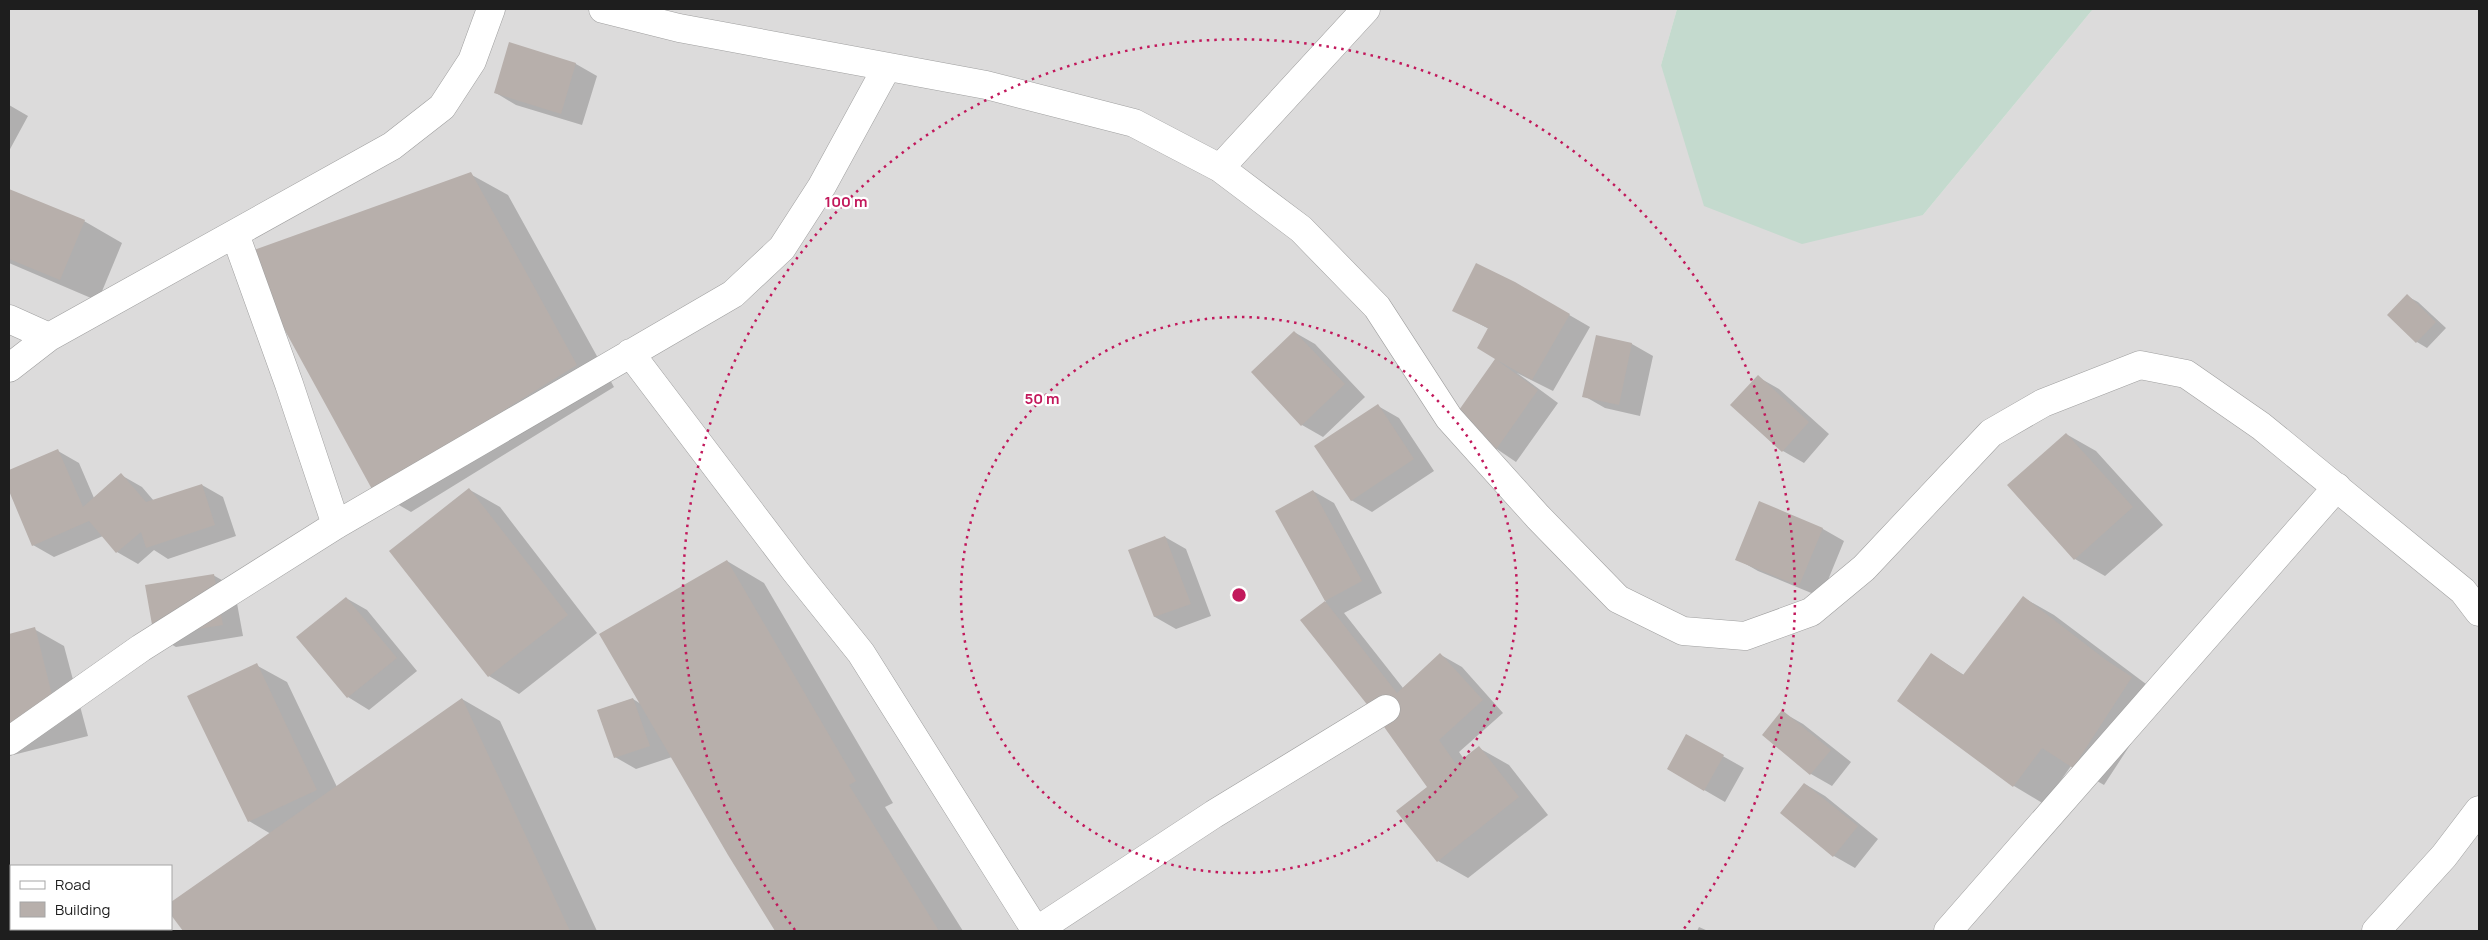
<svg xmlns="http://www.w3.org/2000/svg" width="2488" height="940" font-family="Manrope,sans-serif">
  <rect width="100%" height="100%" fill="#eeeae5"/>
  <path fill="#dcdbdb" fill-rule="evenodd" d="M9 9H1677L1661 65 1923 215 2093 9H2479V931H9ZM11 866H171V929H11Z"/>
  <path fill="#c4dace" d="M1677 9H2093L1923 215 1802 244 1704 206 1661 65Z"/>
  <path fill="#0003" d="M510 44 576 64 597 76 582 125 516 105 496 93Z
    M9 105 28 116 9 151Z
    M470 174 508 195 614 387 411 512 373 490Z
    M9 190 84 221 122 243 98 301 9 263Z
    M1514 283 1590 327 1553 391 1517 373 1558 403 1516 462 1454 420 1497 359 1489 329 1454 310Z
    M2407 296 2418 302 2446 328 2427 348 2417 342Z
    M1294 332 1315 344 1365 397 1323 437 1302 425Z
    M1597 336 1632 344 1653 356 1640 416 1605 408 1584 396Z
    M1758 377 1779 389 1829 434 1804 463 1783 451Z
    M1378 406 1399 418 1434 471 1372 512 1351 500Z
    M2066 434 2096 451 2163 525 2105 576 2075 559Z
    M58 451 79 463 94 498 121 475 142 487 154 501 202 485 223 497 236 536 168 559 154 550 138 564 117 552 103 536 54 557 33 545 9 488V472Z
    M470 490 500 507 597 633 519 694 489 676 391 551Z
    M1313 491 1334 503 1382 593 1344 613 1403 688 1441 655 1462 667 1503 713 1459 752 1464 759 1479 748 1509 765 1548 815 1468 878 1438 861 1429 787 1378 716 1302 621 1326 602 1277 511Z
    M1760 503 1823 529 1844 541 1821 597 1758 571 1737 559Z
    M1165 537 1186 549 1211 616 1176 629 1155 617 1130 550Z
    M727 561 764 583 893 803 885 807 963 931H777L672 757 636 769 615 757 633 699 641 704Z
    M213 575 234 587 243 636 176 647 155 635Z
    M346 598 367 610 417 671 369 710 348 697 298 637Z
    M2024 598 2054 615 2162 696 2104 785 2071 766 2044 804 2014 786 1928 720 1931 654 1964 675Z
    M34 629 64 646 88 736 9 756V635Z
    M256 665 287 682 337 787 462 699 500 721 597 931H184L171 913 271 834 249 821Z
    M1782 712 1803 724 1851 762 1832 786 1811 774 1763 735Z
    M1687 736 1744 768 1725 802 1668 769Z
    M1805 784 1825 796 1878 839 1855 868 1834 856Z
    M1699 927 1708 931H1697Z"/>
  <path fill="#b7afab" d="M509 42 576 63 561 114 494 93Z
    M471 172 577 365 373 491 243 254Z
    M9 189 85 220 60 280 9 259Z
    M1476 263 1515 282 1570 314 1532 380 1497 360 1538 390 1495 451 1452 420 1495 359 1477 348 1488 328 1452 311Z
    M2407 294 2436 322 2416 343 2387 315Z
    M1294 331 1345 384 1301 426 1251 372Z
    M1596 335 1632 343 1619 405 1582 397Z
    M1758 375 1809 422 1782 452 1730 405Z
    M1378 404 1414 459 1351 501 1314 446Z
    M2066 433 2133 507 2074 560 2007 485Z
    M58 449 83 507 121 473 146 502 202 484 215 525 146 548 141 532 116 553 89 521 32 546 9 491V470Z
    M469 488 568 615 488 677 389 551Z
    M1313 490 1362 581 1325 601 1397 693 1440 653 1483 700 1439 740 1456 764 1479 746 1519 797 1437 862 1396 811 1427 787 1377 717 1300 620 1325 601 1275 511Z
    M1759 501 1823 528 1799 586 1735 560Z
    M1165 536 1191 604 1154 617 1128 550Z
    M727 560 856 781 849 785 939 931H775L728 855 599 634Z
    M214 574 223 625 154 636 145 585Z
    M2023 596 2106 660 2132 677 2073 768 2042 748 2013 787 1897 701 1931 653 1963 675Z
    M346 597 397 658 347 698 296 637Z
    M35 627 58 719 9 731V634Z
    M257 663 317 790 248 822 187 696Z
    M462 698 570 931H183L171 915V902Z
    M633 698 650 746 614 758 597 710Z
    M1782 710 1831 750 1810 775 1762 735Z
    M1686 734 1724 755 1704 791 1667 769Z
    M1804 783 1858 826 1833 857 1780 813Z"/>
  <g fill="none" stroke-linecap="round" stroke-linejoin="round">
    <defs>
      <path id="street" d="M603 9 679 28 986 85 1134 123 1220 168 1301 229 1377 307 1449 418 1538 517 1618 599 1683 631 1745 636 1811 612 1864 568 1991 433 2043 403 2140 365 2186 374 2261 426 2463 591 2479 612
        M1220 168 1366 9
        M235 234 289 384 336 525
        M9 319 49 337
        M630 353 796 572 861 653 1036 931 1214 814 1386 709
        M9 368 49 337 392 146 442 107 472 61 491 9
        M9 741 141 648 336 525 733 294 782 248 822 186 887 67
        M1948 931 2337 487
        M2376 931 2444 856 2479 810"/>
    </defs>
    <use href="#street" stroke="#9f9f9f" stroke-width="29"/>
    <use href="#street" stroke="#fff" stroke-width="28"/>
  </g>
  <g fill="none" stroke="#c2185b" stroke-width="2.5" stroke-dasharray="2.5 5">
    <circle cx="1239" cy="595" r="278"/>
    <path d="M795 930A556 556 0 1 1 1683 930"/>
  </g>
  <circle cx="1239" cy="595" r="8" fill="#c2185b" stroke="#fff" stroke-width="2.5"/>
  <g font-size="15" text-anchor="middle" font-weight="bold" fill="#c2185b" stroke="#fff" stroke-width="4.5" stroke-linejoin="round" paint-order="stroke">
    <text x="846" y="207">100 m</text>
    <text x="1042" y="404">50 m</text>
  </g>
  <rect width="2488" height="940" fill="none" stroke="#1e1e1e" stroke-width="20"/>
  <rect x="10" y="865" width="162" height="65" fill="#ffffff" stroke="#a5a5a5"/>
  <rect x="20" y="881" width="25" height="8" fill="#ffffff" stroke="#a5a5a5"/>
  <text x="55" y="890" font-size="15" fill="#1e1e1e">Road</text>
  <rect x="20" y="902" width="25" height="15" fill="#b7afab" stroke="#a5a5a5"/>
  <text x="55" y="915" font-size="15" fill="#1e1e1e">Building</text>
</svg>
